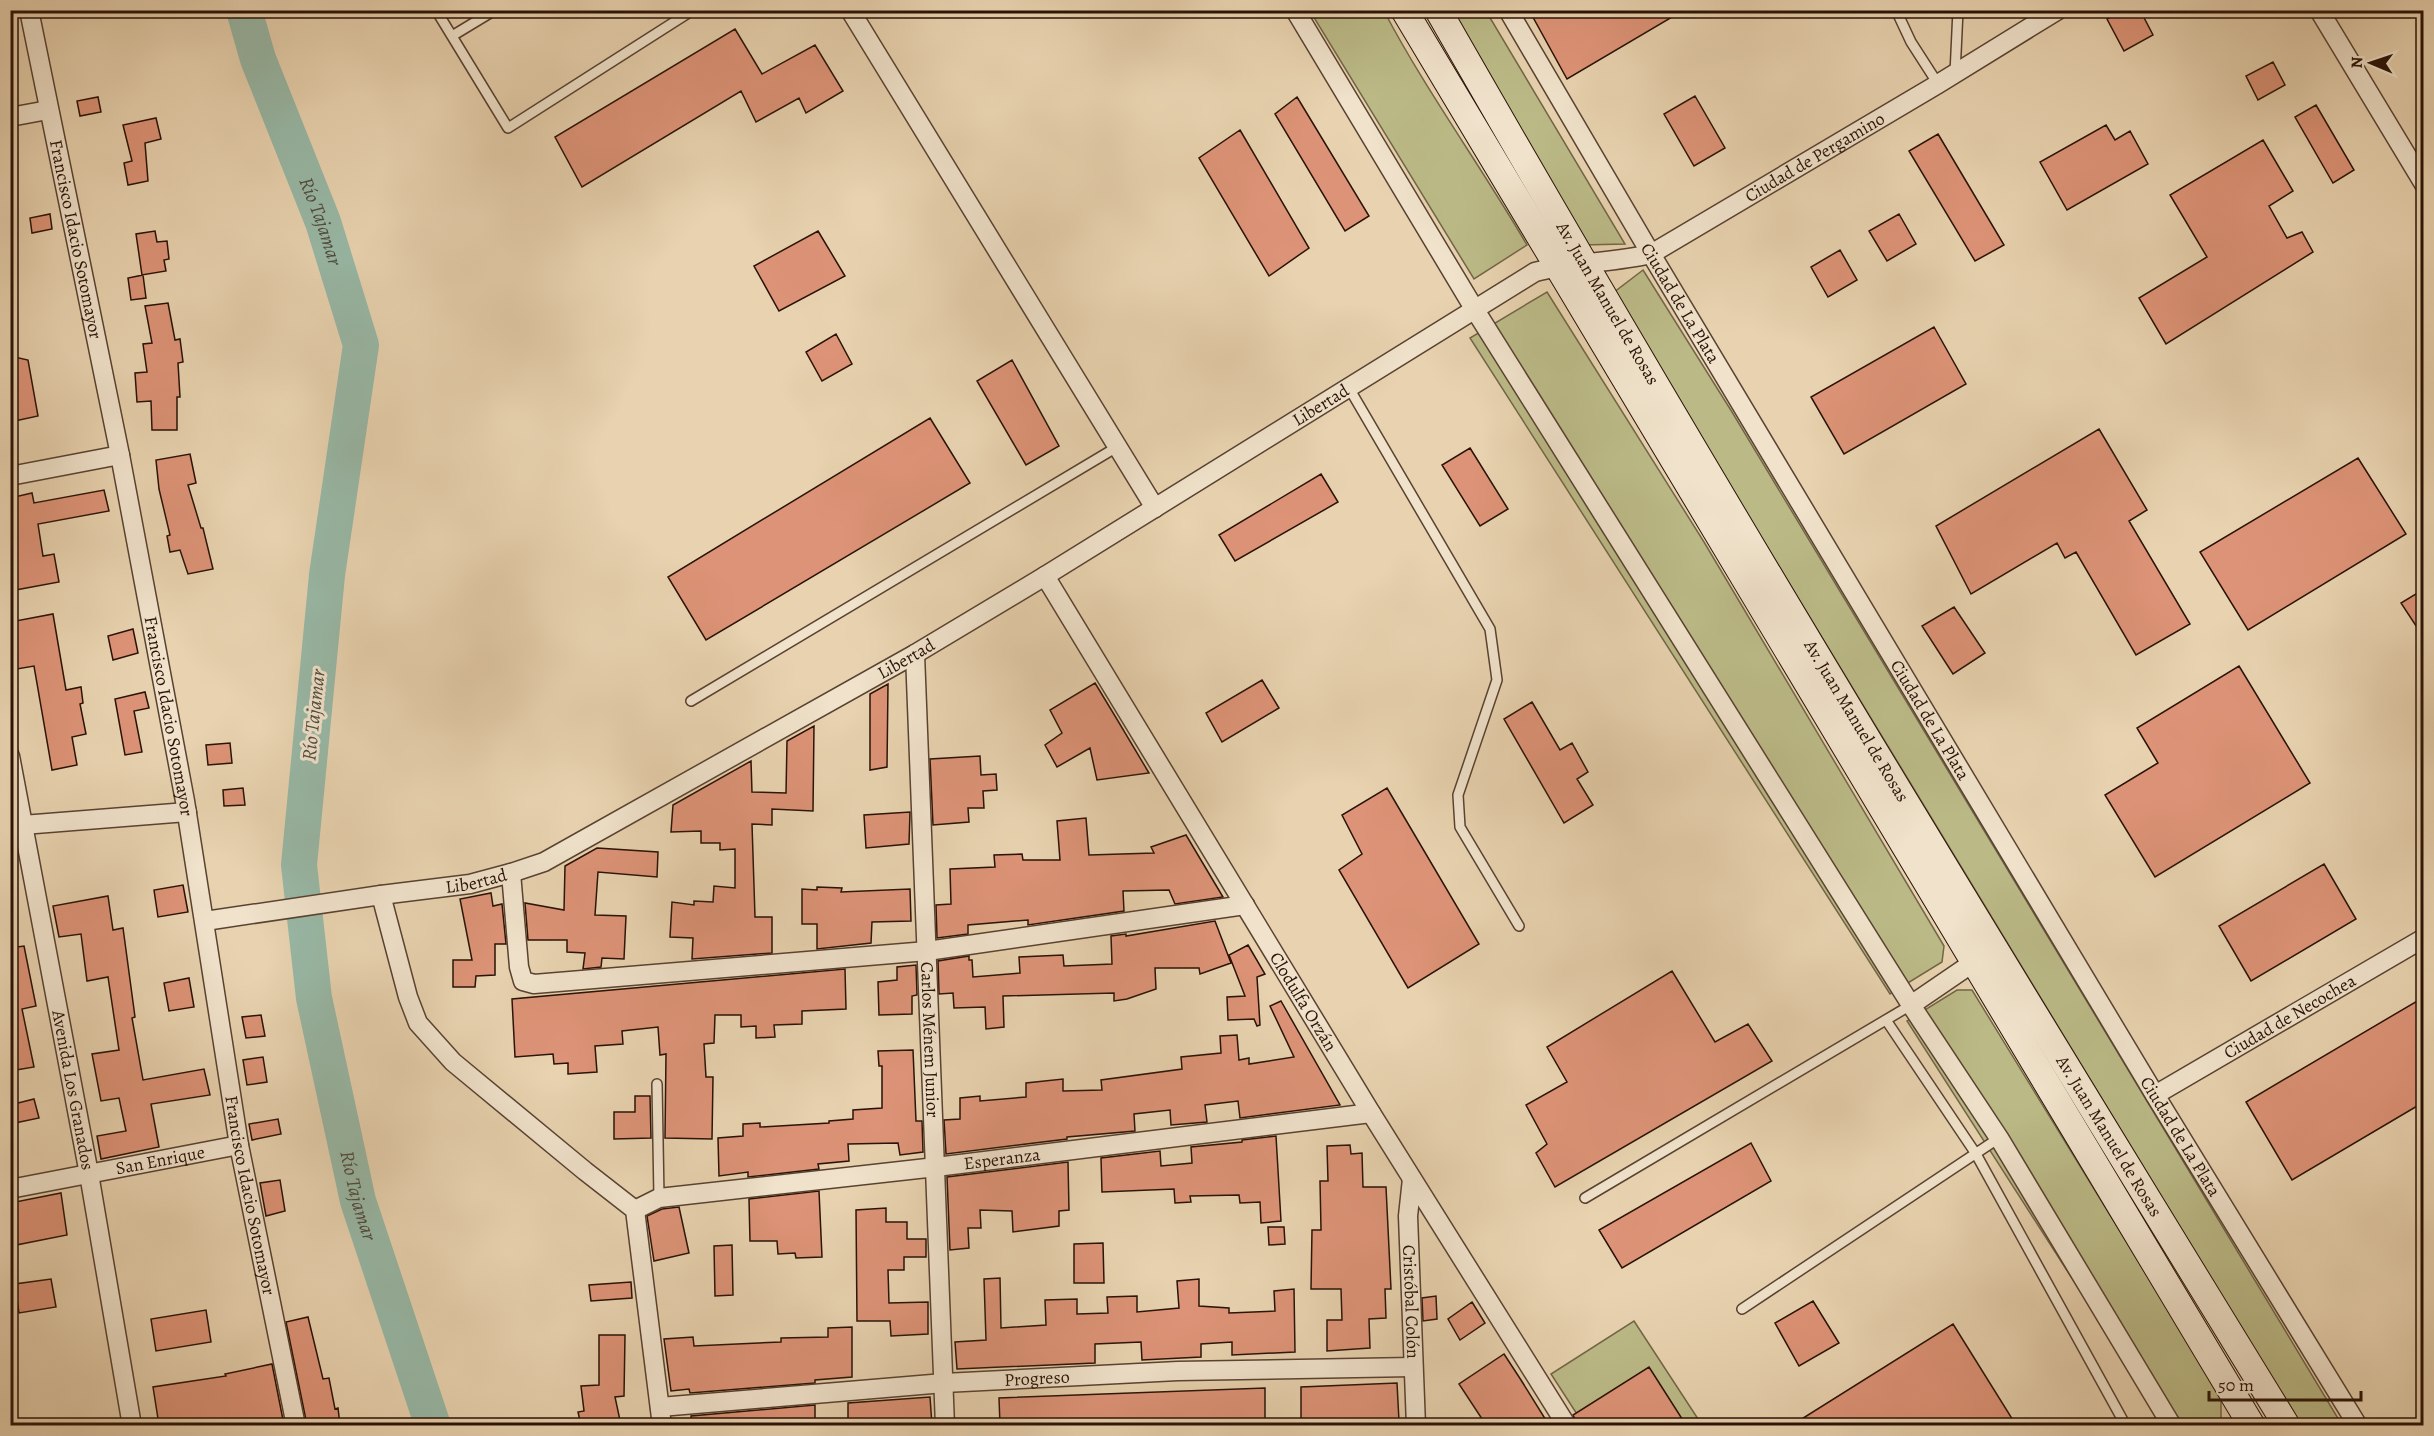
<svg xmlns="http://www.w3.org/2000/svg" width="2434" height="1436" font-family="Alegreya,serif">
  <rect width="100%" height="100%" fill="#e8d2af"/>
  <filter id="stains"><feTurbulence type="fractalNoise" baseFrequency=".00333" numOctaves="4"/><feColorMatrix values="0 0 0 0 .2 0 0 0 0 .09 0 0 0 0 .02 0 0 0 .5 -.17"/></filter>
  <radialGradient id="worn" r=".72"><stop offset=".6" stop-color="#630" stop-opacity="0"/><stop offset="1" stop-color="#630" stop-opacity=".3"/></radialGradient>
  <path fill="#bbba87" stroke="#726647" stroke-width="1.5" d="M1310 11H1384C1426 91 1481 166 1527 245L1474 279Z
    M1447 11H1486L1625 244 1581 245Z
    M1643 270 1732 412 2342 1425H2300L1613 293Z
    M1547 292 1704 542 1944 946 1942 962 1890 994 1470 338Z
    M1957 990H1972L2221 1396V1422L2216 1425H2166L1907 1021Z
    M1634 1321 1702 1425H1584L1551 1374Z"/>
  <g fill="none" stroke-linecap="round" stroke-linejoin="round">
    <path stroke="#98b8a6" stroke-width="36" id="s1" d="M244 10 258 59 323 222 361 345 327 575 299 865 314 998 358 1201 433 1426"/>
  </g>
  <path fill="#dd9377" stroke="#291207" stroke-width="1.5" d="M1529 10H1684L1567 79Z
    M2122 10H2140L2153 35 2124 51 2107 19Z
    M735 29 762 74 815 45 843 91 806 113 799 98 756 122 741 91 582 187 555 137Z
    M2273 62 2285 85 2258 100 2246 76Z
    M1695 96 1725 148 1694 166 1664 114Z
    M98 97 101 112 80 116 77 101Z
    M1297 97 1369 216 1345 231 1275 114Z
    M2316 105 2354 170 2333 183 2295 117Z
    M156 118 161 139 145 143 148 181 128 185 124 163 132 161 123 125Z
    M2106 125 2115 140 2130 131 2148 164 2067 210 2040 162Z
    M1240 130 1309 248 1269 276 1199 158Z
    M1938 134 2004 245 1975 261 1909 151Z
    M2263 140 2293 191 2269 206 2287 238 2302 232 2313 252 2166 344 2139 298 2207 257 2170 195Z
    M50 214 52 229 32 233 30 218Z
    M1899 214 1916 244 1887 261 1869 231Z
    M155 231 157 242 167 241 169 259 164 260 166 271 142 275 136 234Z
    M818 231 845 276 779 311 754 266Z
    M1840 250 1857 280 1828 297 1811 267Z
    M143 275 146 298 131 300 128 278Z
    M168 303 175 340 180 339 183 362 178 363 180 397H177V430H152L151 401 137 402 135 373 147 372 143 344 152 343 145 306Z
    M1934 327 1966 384 1844 454 1811 397Z
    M836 334 852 364 822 381 806 352Z
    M10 356 28 360 38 416 10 422Z
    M1012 360 1059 446 1026 465 977 381Z
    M930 418 970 483 706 640 668 577Z
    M2099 429 2147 510 2129 521 2190 624 2136 655 2076 552 2065 558 2057 543 1971 594 1936 526Z
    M1470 448 1508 509 1480 526 1442 465Z
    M190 454 196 483 188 485 201 528H203L213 569 188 574 180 550 170 552 167 536 170 535 159 489 156 460Z
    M2358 458 2406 534 2248 630 2200 552Z
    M1321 474 1338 502 1235 561 1219 535Z
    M104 490 109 511 38 524 43 556 54 554 59 582 10 591V498L32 493 34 503Z
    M2424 589V638L2401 603Z
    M1954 607 1985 653 1953 674 1922 626Z
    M53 614 66 690 81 687 83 703 80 704 86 734 72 737 77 765 52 770 34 666 17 669 14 654 10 655V622Z
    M133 629 138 653 113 660 108 636Z
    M2239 666 2310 783 2155 877 2105 795 2158 763 2137 728Z
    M1262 680 1279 708 1222 742 1206 713Z
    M1095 683 1115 716 1149 773 1097 780 1090 748 1057 767 1045 745 1062 733 1050 710Z
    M888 684 887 767 870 770V694Z
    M145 692 149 708 134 711 142 752 125 755 115 699Z
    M1532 702 1560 750 1572 743 1588 772 1577 779 1593 805 1564 823 1504 719Z
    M814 726 813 811 772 809V825L752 824 755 917H772V953L692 959 693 938 670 937 672 902 694 905V901L713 902 714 886 735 888V849L720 850V843H701V831L671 832 673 805 751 761 752 792 786 793 787 741Z
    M230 743 232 763 208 765 206 745Z
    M980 756 981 775 996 774 997 790 983 791 984 808H968L969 822 933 825 930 759Z
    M243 788 245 805 224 806 223 790Z
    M1387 788 1479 944 1408 988 1339 870 1362 854 1342 815Z
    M910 812 909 844 866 848 864 815Z
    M1086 818 1089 855 1154 853 1151 847 1186 835 1223 897 1175 904 1169 890 1123 891 1124 911 1028 925V920L968 925V934L937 938 936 905 951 904 950 869 995 867 994 855 1022 854 1023 860H1060L1057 821Z
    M597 848 658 852 657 877 598 872 595 915 626 916 624 959 602 958 601 967 583 969 585 953 567 952V940H528L525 903 564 910 565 866Z
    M2324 864 2356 919 2251 981 2219 926Z
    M183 885 188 912 158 917 154 890Z
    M817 887 842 888 841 892 910 889 911 921 872 922 871 943 817 949V924H802V889L817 890Z
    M491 893 493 906 502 904 506 944H495V975L476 976 475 987H453V960H472L460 899Z
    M108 896 113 930 123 928 135 1017 132 1018 143 1080 204 1069 210 1095 151 1104 159 1147 101 1159 97 1136 126 1131 119 1098 101 1101 92 1054 119 1050 108 977 87 981 81 934 59 937 53 906Z
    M1215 921 1231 963 1200 974 1199 968H1155L1156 989 1127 999 1114 1001V993L1003 996 1004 1027 986 1029 985 1007 954 1008 953 993 939 994 938 961 969 956V960H972L973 977 1020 973 1019 957 1063 955 1064 966 1112 964 1111 936 1126 934V936Z
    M1248 945 1265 974 1257 977 1260 1025 1257 1026 1254 1019 1228 1020 1227 997 1245 996 1229 955Z
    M24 946 36 1006 22 1009 34 1067 10 1071V948Z
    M916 965 917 995 912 996V1014L879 1015 878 982 897 980V967Z
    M845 969 846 1009 802 1011V1024L774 1025 775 1037 756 1038V1026L741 1027V1015H715L714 1043 704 1044 706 1077H713L712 1139 665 1138 666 1054 660 1055 658 1027 622 1031 623 1044 595 1046 597 1072 568 1074V1063L554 1064 553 1054 515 1057 512 999Z
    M1672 971 1715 1042 1748 1024 1772 1061 1555 1187 1536 1153 1547 1144 1526 1105 1567 1082 1547 1047Z
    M189 978 194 1007 169 1011 164 983Z
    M2424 997V1102L2292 1180 2246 1102Z
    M1281 1001 1340 1105 1240 1118 1238 1101 1205 1105 1207 1122 1171 1125 1170 1110 1134 1114 1135 1131 1067 1137V1139L946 1154 944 1120 960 1119V1098L980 1096V1101L1026 1097V1083L1063 1079V1091L1102 1090 1101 1080 1182 1069 1181 1057 1221 1053 1220 1036 1237 1035 1239 1060 1249 1058V1064L1294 1057 1270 1006Z
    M261 1015 265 1036 246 1038 242 1017Z
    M913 1050 916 1121H922L923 1152 900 1155 898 1143 848 1144 849 1161 818 1164 819 1169 748 1177V1172L719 1176 718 1138 743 1136V1124L760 1123V1127L829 1123V1121L853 1119V1110L882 1108V1066H879L878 1051Z
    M263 1057 267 1082 247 1085 243 1060Z
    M635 1096H650L651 1138 614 1139V1112H635Z
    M34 1099 39 1118 10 1124V1105Z
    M278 1119 281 1134 252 1140 249 1124Z
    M1276 1136 1281 1221 1261 1223 1260 1202 1240 1203 1239 1195 1190 1196 1191 1202 1175 1203 1174 1189 1102 1192 1101 1158 1160 1151 1161 1166 1192 1163 1191 1147 1242 1142V1140Z
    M1751 1143 1771 1181 1622 1268 1599 1230Z
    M1350 1145 1351 1154 1362 1153 1363 1187H1386L1391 1289H1385L1386 1318 1369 1319 1370 1348 1327 1351V1320H1342L1341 1289H1311L1312 1230H1321L1320 1181H1328L1327 1146Z
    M1068 1162 1069 1210 1059 1211V1226L1013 1232 1012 1211 980 1210 981 1228H968L969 1248 950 1250 947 1177Z
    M280 1180 285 1211 266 1216 260 1183Z
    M819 1191 822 1257 796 1258 795 1253 778 1254 777 1241H750L749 1199Z
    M61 1193 67 1235 16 1245 10 1218V1203Z
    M679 1207 689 1253 654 1261 647 1216 662 1209Z
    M886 1208V1222H907V1239H926V1257H904V1270H888L889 1303 928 1302V1334L891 1336 890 1321H857L856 1210Z
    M1268 1227H1284L1285 1244 1269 1245Z
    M1103 1243 1104 1283H1074V1244Z
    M732 1245 733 1295 715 1296 714 1246Z
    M1000 1278 1001 1328 1046 1325 1045 1300 1077 1299V1314L1108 1313 1107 1297 1137 1296V1312L1179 1308 1177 1281 1199 1279V1306L1229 1308V1313L1275 1311 1274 1291 1294 1289 1295 1352 1232 1355V1342L1201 1344V1357L1142 1360 1141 1342 1095 1344V1363L957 1369 955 1342 986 1340 984 1279Z
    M51 1279 56 1307 19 1313 15 1284Z
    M631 1282 632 1298 591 1301 589 1285Z
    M1436 1296 1437 1319 1423 1321 1422 1298Z
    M1813 1301 1839 1343 1799 1366 1775 1323Z
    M1472 1302 1485 1323 1460 1340 1448 1319Z
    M206 1310 211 1342 156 1351 151 1319Z
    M308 1317 323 1379 329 1378 335 1409 338 1408 340 1425H307L286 1322Z
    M1953 1324 2016 1425H1792Z
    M852 1327V1377L815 1380V1383L690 1393 689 1389 671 1391 664 1339 693 1337 694 1346 781 1342V1338L828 1337V1328Z
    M599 1335H625L624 1396 615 1397 621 1425H581L578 1412 584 1411 581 1386 599 1385Z
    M1504 1354 1521 1380 1549 1425H1486L1459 1384Z
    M272 1364 284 1425H159L153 1387 226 1376 225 1374Z
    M1649 1367 1686 1425H1578L1573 1415Z
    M1397 1383 1399 1421H1356V1425H1301V1387Z
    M1265 1388V1425H1000L999 1398Z
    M930 1397 932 1425H848V1403Z
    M815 1405V1425H692L691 1416Z"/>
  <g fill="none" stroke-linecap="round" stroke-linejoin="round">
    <defs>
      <path id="service" d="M436 10 508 128 693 10
        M1896 10 1911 42 1938 84
        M452 36 495 10
        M1955 74 1958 10
        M1349 388 1490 629 1497 680 1458 795 1460 827 1519 926
        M691 701 1117 447
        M1886 1020 1976 1154 2126 1426
        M657 1084 659 1198
        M1585 1198 1911 1005
        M1742 1309 1999 1138"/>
      <g id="minor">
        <path id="s2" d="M29 10 120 455 185 801 239 1145 296 1426"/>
        <path d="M850 10 1155 508"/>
        <path d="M1295 10 1475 310 1911 1005 1999 1138 2172 1426"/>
        <path id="s3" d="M1508 10 1651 254 2155 1095 2358 1426"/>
        <path d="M2319 10 2424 184"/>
        <path d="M10 117 48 110"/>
        <path d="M10 476 120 455"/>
        <path id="s4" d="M1045 576 1371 1113 1567 1426"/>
        <path id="s5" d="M915 654 945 1426"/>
        <path id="s6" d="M10 756 89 1174 132 1426"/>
        <path d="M10 826 187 812"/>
        <path d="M511 873 519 967 523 981 534 984 927 951 1245 905"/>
        <path d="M381 895 408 997 418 1023 453 1062 585 1171 635 1210 662 1426"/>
        <path id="s7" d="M205 921 381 895 470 884 511 873 544 862 915 654 1045 576 1535 272C1573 262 1612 263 1651 254L1938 84 2058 10"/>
        <path d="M1911 1005 1974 962"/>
        <path id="s8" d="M2155 1095 2424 938"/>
        <path id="s9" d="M1412 1179 1408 1216 1416 1426"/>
        <path id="s10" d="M10 1189 239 1145"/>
        <path id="s11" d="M635 1210 659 1198 936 1167 1371 1113"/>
        <path id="s12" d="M660 1407 944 1383 1178 1371 1413 1367"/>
      </g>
      <g id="secondary">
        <path d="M1404 10 2252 1426"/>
        <path id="s13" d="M1438 10C1711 488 1999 957 2287 1426"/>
      </g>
    </defs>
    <use href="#service" stroke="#594231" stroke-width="12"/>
    <use href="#minor" stroke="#594231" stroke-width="21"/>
    <use href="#secondary" stroke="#291207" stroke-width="28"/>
    <use href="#service" stroke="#f0e2cb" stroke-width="9"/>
    <use href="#minor" stroke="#f0e2cb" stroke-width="18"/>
    <use href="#secondary" stroke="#f0e2cb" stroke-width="26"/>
  </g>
  <g text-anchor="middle" stroke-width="6" stroke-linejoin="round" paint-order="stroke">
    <g font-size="18" fill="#291207" stroke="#f0e2cb">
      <text dy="6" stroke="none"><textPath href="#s7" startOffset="1806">Ciudad de Pergamino</textPath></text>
      <text dy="6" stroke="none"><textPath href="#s2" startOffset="234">Francisco Idacio Sotomayor</textPath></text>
      <text dy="6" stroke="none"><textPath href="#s3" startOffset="340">Ciudad de La Plata</textPath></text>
      <text dy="6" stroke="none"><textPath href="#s13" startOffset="339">Av. Juan Manuel de Rosas</textPath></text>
      <text dy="6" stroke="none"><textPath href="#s7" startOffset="1246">Libertad</textPath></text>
      <text dy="6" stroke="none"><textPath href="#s7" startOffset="760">Libertad</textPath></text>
      <text dy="6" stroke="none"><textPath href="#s2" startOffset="720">Francisco Idacio Sotomayor</textPath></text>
      <text dy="6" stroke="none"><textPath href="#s3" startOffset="826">Ciudad de La Plata</textPath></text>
      <text dy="6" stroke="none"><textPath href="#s13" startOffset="825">Av. Juan Manuel de Rosas</textPath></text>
      <text dy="6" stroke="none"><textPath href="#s7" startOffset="274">Libertad</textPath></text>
      <text dy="6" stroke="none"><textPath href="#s4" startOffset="498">Clodulfa Orzán</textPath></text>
      <text dy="6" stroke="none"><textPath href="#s8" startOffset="156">Ciudad de Necochea</textPath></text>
      <text dy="6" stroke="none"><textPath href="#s5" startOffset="386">Carlos Ménem Junior</textPath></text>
      <text dy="6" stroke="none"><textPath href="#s6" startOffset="340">Avenida Los Granados</textPath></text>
      <text dy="6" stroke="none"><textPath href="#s13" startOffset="1311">Av. Juan Manuel de Rosas</textPath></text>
      <text dy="6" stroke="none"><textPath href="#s3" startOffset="1312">Ciudad de La Plata</textPath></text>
      <text dy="6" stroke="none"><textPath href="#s11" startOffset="372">Esperanza</textPath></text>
      <text dy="6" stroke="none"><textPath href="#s10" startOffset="153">San Enrique</textPath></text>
      <text dy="6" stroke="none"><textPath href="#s2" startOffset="1206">Francisco Idacio Sotomayor</textPath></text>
      <text dy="6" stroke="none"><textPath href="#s9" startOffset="123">Cristóbal Colón</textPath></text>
      <text dy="6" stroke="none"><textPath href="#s12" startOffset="378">Progreso</textPath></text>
    </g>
    <g font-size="20" font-style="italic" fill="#504c3f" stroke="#f0e2cb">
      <text dy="7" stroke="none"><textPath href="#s1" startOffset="225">Río Tajamar</textPath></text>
      <text transform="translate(313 715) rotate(-84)" y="7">Río Tajamar</text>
      <text dy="7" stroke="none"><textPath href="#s1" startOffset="1215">Río Tajamar</textPath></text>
    </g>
  </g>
  <rect width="2434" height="1436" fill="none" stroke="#e8d2af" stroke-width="36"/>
  <rect x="12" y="12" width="2410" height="1412" fill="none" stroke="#291207" stroke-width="3"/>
  <rect x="18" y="18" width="2398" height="1400" fill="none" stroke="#291207" stroke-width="1.5"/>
  <g transform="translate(2371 63) rotate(272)" stroke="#f0e2cb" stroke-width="4.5" paint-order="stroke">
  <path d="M0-4.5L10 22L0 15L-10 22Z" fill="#291207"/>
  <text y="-9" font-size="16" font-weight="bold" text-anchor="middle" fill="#291207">N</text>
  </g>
  <path d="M2209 1391v9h152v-9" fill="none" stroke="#291207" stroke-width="3"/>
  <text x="2218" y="1391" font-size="18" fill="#291207" stroke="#f0e2cb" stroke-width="4.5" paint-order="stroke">50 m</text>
  <rect width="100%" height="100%" filter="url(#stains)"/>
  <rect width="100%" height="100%" fill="url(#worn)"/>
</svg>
